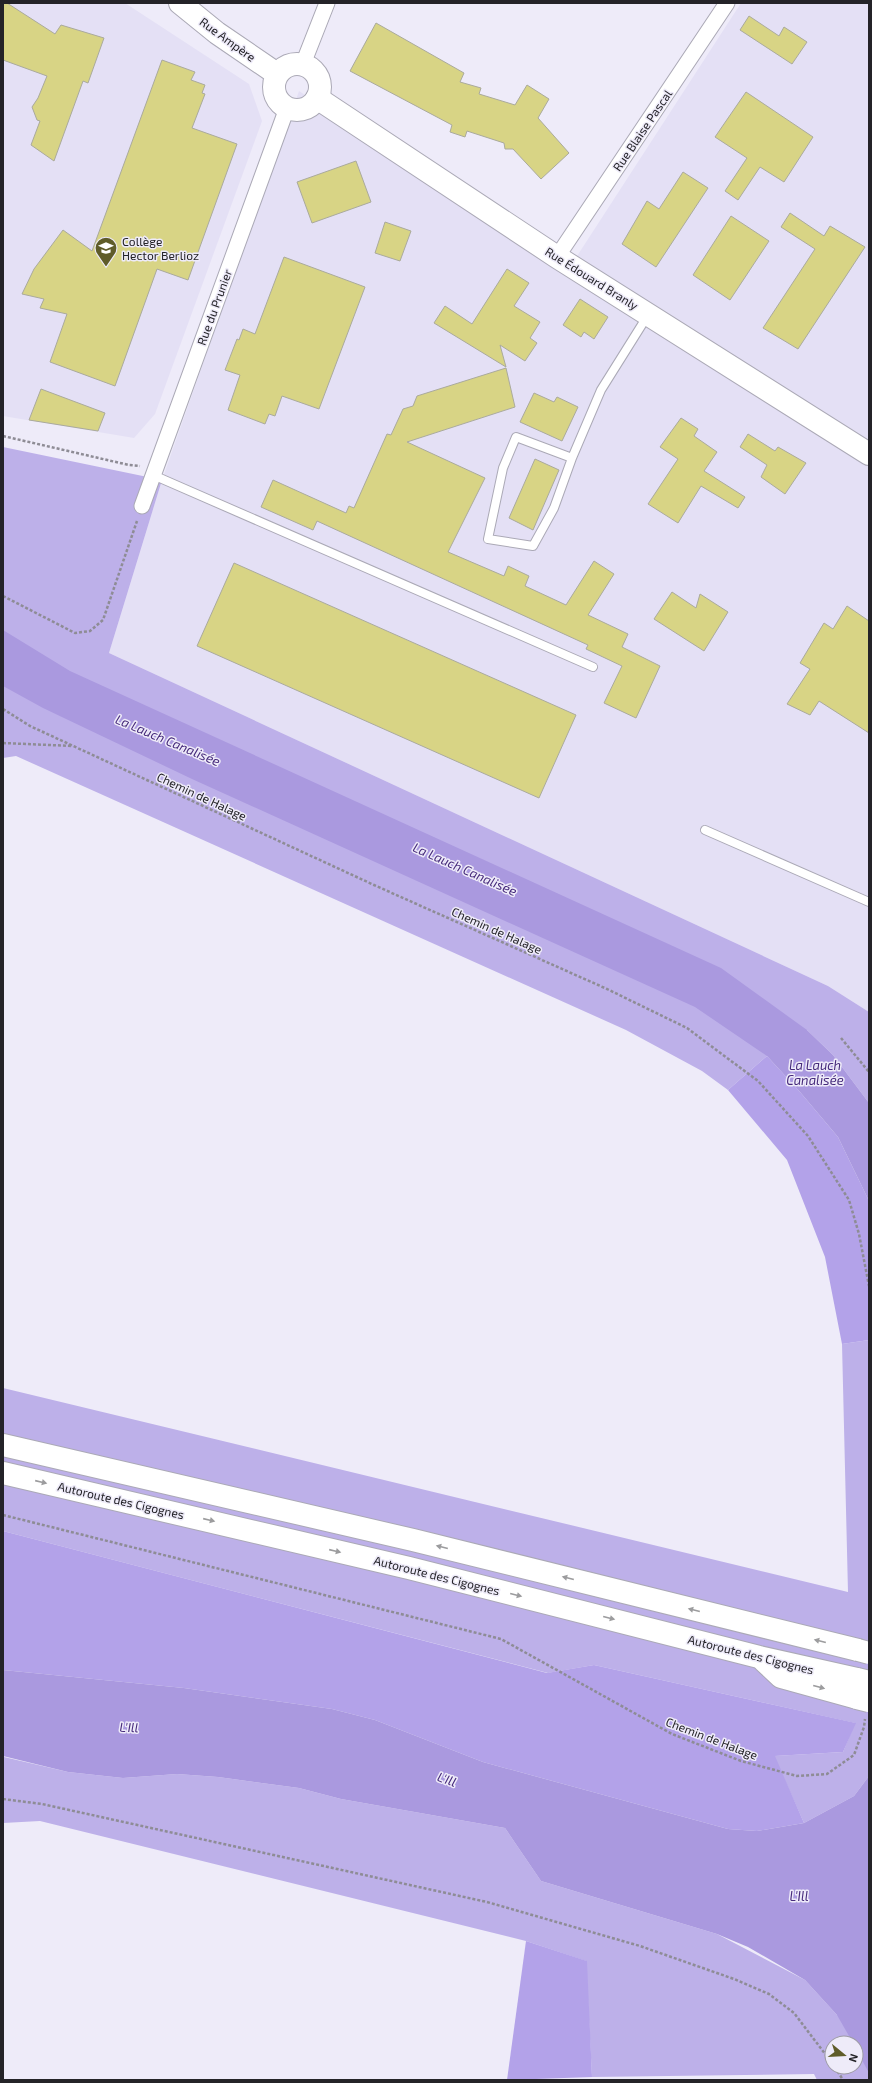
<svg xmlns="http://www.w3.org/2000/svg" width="872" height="2083" font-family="'Exo 2',sans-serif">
<rect width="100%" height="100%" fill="#eeebf9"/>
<g fill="#e4e0f5">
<polygon points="3,3 125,3 249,84 262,121 155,414 134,438 3,416"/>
<polygon points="741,3 869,3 869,1012 828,986 109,653 162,480 299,91 568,270"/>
</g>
<g fill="#bdb0e9" fill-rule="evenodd">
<polygon points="3,447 162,480 109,653 828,986 869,1012 869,1103 833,1055 807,1030 767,1056 728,1090 702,1071 626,1030 16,756 3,758"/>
<polygon points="869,1340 869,1776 854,1796 804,1823 774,1756 843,1752 855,1723 594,1665 548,1673 3,1531 3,1388 848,1592 842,1344"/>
<path d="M4 1757 68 1772 123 1778 177 1774 218 1777 299 1788 341 1799 505 1828 541 1881 717 1934 805 1980 837 2015 869 2019V2080H817L814 2074 592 2077 586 1961 526 1941 40 1821 3 1823ZM832 2043H856V2067H832Z"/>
</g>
<g fill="#b3a2e9">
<polygon points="767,1056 800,1092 838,1137 869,1201 869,1340 842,1344 825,1257 787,1160 728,1090"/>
<polygon points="3,1531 547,1673 594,1665 856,1723 843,1752 775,1756 804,1823 757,1831 728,1829 483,1762 375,1720 332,1709 184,1688 3,1670"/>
<polygon points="526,1941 587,1961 592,2077 507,2080"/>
</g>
<g fill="#aa99df">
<polygon points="3,630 70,671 721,968 807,1030 833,1055 869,1103 869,1201 838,1137 800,1092 767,1056 695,1007 192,779 43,708 3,686"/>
<polygon points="3,1670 184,1688 332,1709 375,1720 483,1762 728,1829 757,1831 804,1823 854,1796 869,1776 869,2073 856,2049 856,2043 853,2043 837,2015 805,1980 748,1947 717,1934 541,1881 505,1828 341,1799 299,1788 218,1777 177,1774 123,1778 68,1772 3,1756"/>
</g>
<g fill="#d8d485" stroke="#aaaa9c">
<polygon points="3,3 7,3 55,34 61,25 104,38 88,83 83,81 54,161 31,145 40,121 37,120 32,107 38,98 47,76 3,60"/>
<polygon points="749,16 779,36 784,27 807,42 792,64 740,30"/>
<polygon points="376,23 464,73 460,82 481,88 479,94 515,105 527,85 549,99 538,118 569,153 541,179 513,149 505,149 504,143 467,131 465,137 450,132 452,125 350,71"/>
<polygon points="162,60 195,72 191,80 205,85 202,93 205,94 192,128 237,144 188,280 157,269 115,386 50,362 67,314 40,308 44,299 22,294 34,269 63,230 92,251"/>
<polygon points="746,92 813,137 784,182 760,167 738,200 725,191 747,158 715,137"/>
<polygon points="356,161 371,202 312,223 297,182"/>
<polygon points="683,172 708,188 656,267 622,244 647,201 659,209"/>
<polygon points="790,213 824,236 830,226 865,247 798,349 763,328 815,249 781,227"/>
<polygon points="731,216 769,241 730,300 693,275"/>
<polygon points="385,222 411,231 400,261 375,253"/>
<polygon points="284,257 365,287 319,409 282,396 275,416 269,414 265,424 228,410 240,375 225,370 237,339 239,340 243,329 255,334"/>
<polygon points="507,269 529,283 514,306 540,322 530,338 537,343 525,361 500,345 506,367 434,323 445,306 472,324"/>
<polygon points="580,299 608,317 594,339 584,332 581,337 563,325"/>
<polygon points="506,368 515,407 407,442 485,478 448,552 504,576 508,566 529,576 525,586 566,605 594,561 614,574 588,615 628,634 622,647 660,666 636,718 604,703 622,666 586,649 588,645 317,521 313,530 261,507 273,480 346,513 349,506 354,508 387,434 391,435 403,409 413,406 417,396"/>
<polygon points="41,389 105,413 98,431 29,420"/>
<polygon points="534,393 554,402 557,397 578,407 562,441 520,422"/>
<polygon points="681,418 698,429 694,436 717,452 704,471 745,497 738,508 701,486 678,523 648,504 678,459 660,447"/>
<polygon points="748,434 775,451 778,447 806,463 785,494 761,477 767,465 740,447"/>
<polygon points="535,459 559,470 533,530 509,518"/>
<polygon points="234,563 576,715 539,798 197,646"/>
<polygon points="672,592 696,608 700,594 728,612 704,651 654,619"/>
<polygon points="847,606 869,621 869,733 819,701 810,715 787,704 810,669 800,663 824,623 833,629"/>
</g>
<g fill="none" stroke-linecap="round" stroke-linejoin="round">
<g stroke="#aba9b6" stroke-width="10">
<g id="lane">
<polyline points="572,458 554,508 533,546 488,539 503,468 516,437 572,458 601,390 648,315"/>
<polyline points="153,475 593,667"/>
<polyline points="705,830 869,902"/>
</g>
</g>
<g stroke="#aba9b6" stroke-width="17">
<g id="street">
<polyline points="303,64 327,3"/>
<polyline points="557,257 727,3"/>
<polyline points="142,506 287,108"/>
</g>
</g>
<g stroke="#aba9b6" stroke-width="24">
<g id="secondary">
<polyline points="180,3 217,33 277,74"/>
<circle cx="297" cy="87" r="23"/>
<polyline points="317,98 557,257 869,454"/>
</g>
</g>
<g stroke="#aba9b6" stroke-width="24">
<g id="highway">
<polyline points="3,1445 413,1540 858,1650"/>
<polyline points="3,1473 409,1568 759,1657 857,1679"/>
<polyline points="764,1661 781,1677 857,1698"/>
</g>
</g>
<g stroke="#8e8c95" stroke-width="2.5" stroke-dasharray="3 2" stroke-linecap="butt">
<polyline points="3,436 129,465 140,466"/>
<polyline points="3,596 75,633 90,631 103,620 137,521"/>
<polyline points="3,709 30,726 374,885 607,989 687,1028 758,1081 808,1136 849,1200 859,1234 869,1286"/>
<polyline points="3,743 73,746"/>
<polyline points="841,1038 869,1072"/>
<polyline points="3,1515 501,1639 672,1734 741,1761 797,1776 827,1774 854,1755 864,1727 865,1719"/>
<polyline points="3,1799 42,1804 487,1902 640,1946 734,1979 769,1994 794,2013 832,2063"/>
<polyline points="835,2067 843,2080"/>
</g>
<use href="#lane" stroke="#fff" stroke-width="8"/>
<use href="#street" stroke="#fff" stroke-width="15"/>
<use href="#secondary" stroke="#fff" stroke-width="22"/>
<use href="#highway" stroke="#fff" stroke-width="22"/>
<g stroke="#aba9b6" stroke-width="24" stroke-linecap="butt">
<g id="highway-bridge">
<polyline points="858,1650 869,1653"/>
<polyline points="857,1679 869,1682"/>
<polyline points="857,1698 869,1701"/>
</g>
</g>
<use href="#highway-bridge" stroke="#fff" stroke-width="22"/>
</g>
<defs><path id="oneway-solid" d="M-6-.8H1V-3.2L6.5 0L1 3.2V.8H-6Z"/></defs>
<g fill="#9c9c9e">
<use href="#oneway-solid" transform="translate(41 1482) rotate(13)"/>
<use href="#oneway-solid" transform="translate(209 1520) rotate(13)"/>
<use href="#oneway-solid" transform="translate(442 1547) rotate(-166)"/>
<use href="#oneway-solid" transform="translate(335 1551) rotate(13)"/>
<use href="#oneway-solid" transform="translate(568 1578) rotate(-166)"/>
<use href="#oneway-solid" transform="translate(516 1595) rotate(14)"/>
<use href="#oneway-solid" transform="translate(694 1610) rotate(-166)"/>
<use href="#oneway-solid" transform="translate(609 1618) rotate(14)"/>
<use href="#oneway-solid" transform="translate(820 1641) rotate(-166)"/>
<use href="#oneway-solid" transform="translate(819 1687) rotate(15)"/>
</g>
<defs>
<g id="school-pin" transform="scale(1.15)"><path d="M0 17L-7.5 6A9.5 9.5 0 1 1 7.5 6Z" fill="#5f5c29" stroke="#eeebf9"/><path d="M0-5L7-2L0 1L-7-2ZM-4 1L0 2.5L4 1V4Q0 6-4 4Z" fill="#fff"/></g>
</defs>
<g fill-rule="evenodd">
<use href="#school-pin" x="106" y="248"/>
</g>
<g text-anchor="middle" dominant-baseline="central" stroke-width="3" stroke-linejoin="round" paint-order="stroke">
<g font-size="12" fill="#242328" stroke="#eeebf9">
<text transform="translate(228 39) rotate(36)">Rue Ampère</text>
<text transform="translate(642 130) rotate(-56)">Rue Blaise Pascal</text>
<text transform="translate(592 278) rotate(32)">Rue Édouard Branly</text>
<text transform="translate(214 307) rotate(-70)">Rue du Prunier</text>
<text transform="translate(202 796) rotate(25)">Chemin de Halage</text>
<text transform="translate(497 930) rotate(24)">Chemin de Halage</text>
<text transform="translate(121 1500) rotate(13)">Autoroute des Cigognes</text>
<text transform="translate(437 1575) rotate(14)">Autoroute des Cigognes</text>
<text transform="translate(751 1654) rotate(14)">Autoroute des Cigognes</text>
<text transform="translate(712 1738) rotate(21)">Chemin de Halage</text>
</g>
<g font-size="12" fill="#242328" stroke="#eeebf9" text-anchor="start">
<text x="122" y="241">Collège<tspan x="122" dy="14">Hector Berlioz</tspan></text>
</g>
<g font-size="13" font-style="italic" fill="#462a7b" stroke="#eeebf9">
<text transform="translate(168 740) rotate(23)">La Lauch Canalisée</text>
<text transform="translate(465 869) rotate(24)">La Lauch Canalisée</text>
<text x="815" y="1065">La Lauch<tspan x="815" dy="15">Canalisée</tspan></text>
<text transform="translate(129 1727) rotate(2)">L'Ill</text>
<text transform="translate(447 1779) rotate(20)">L'Ill</text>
<text x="799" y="1896">L'Ill</text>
</g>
</g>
<rect width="872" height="2083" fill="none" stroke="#242328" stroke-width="8"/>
<g transform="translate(844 2055) rotate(108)"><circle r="19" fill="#eeebf9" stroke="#9d9ba5"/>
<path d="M0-3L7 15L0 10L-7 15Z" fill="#5f5c29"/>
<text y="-6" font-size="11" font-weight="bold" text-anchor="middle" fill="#242328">N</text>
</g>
</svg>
